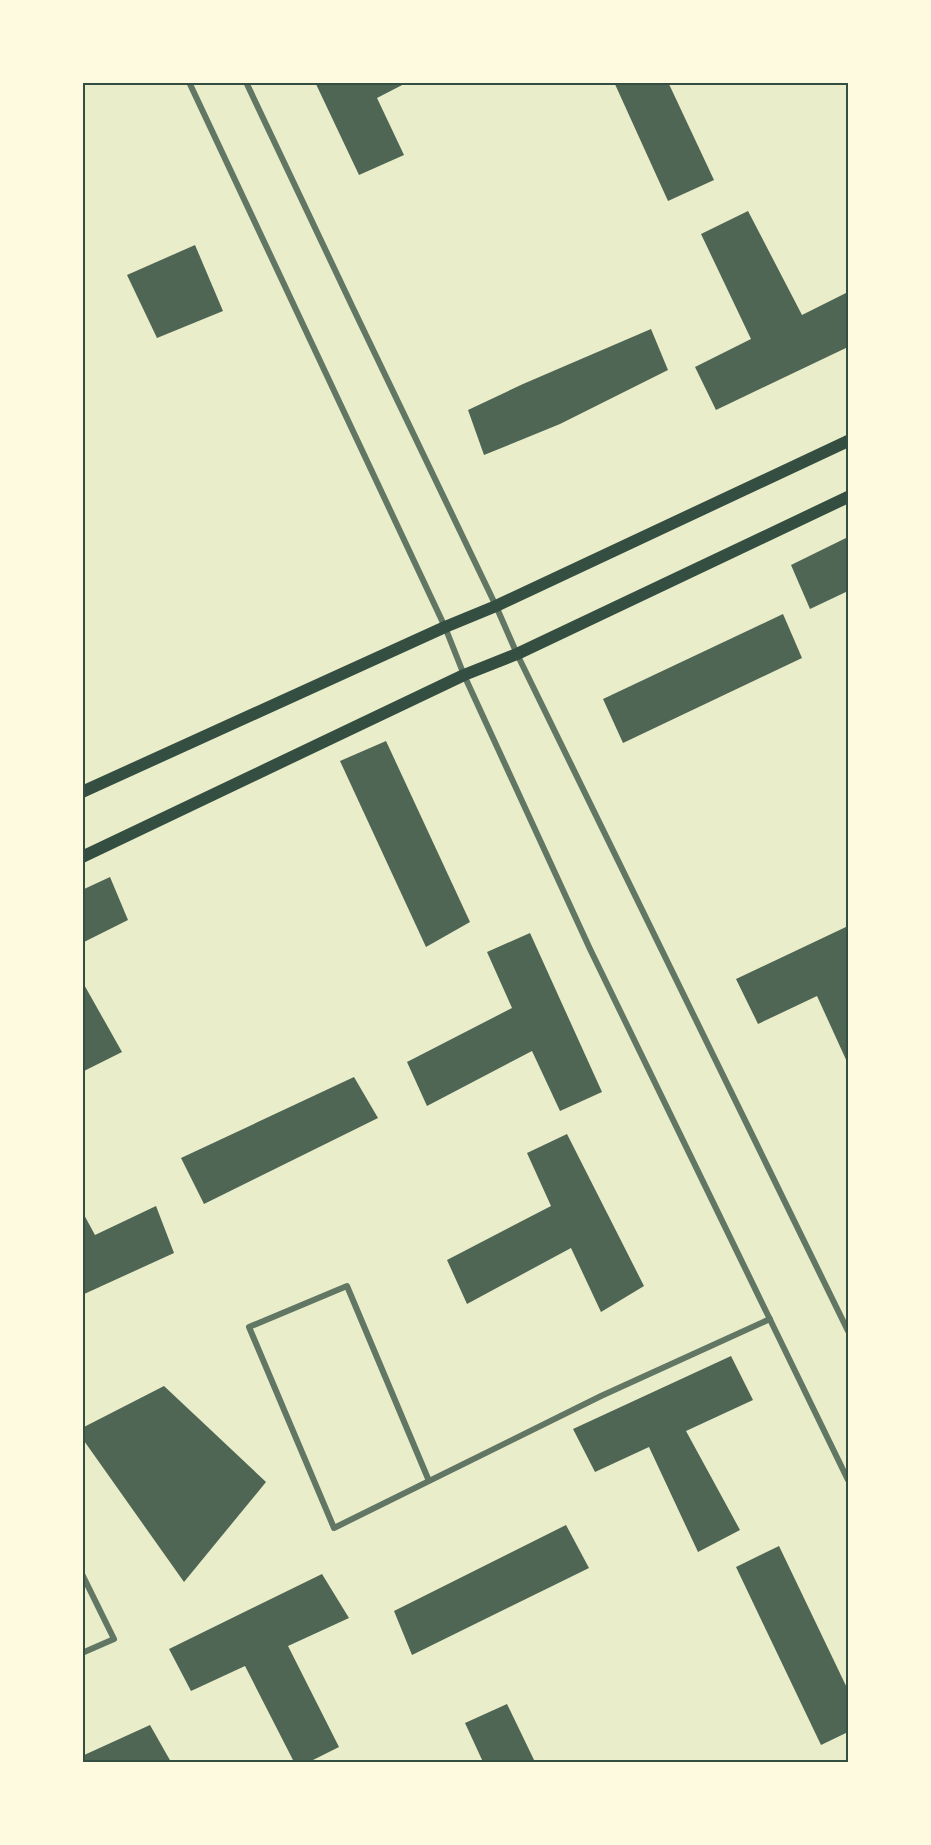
<svg xmlns="http://www.w3.org/2000/svg" width="931" height="1845" font-family="'Times New Roman',serif">
<rect width="100%" height="100%" fill="#e9edc9"/>
<g fill="#4f6655">
<polygon points="315,82 408,82 377,98 404,155 359,175"/>
<polygon points="614,82 668,82 714,180 668,201"/>
<polygon points="748,211 802,315 848,292 848,347 716,410 695,367 751,339 701,234"/>
<polygon points="195,245 223,311 157,338 127,275"/>
<polygon points="651,329 668,370 560,424 484,455 468,410 523,384"/>
<polygon points="848,537 848,591 810,609 791,565"/>
<polygon points="783,614 802,658 623,743 603,699"/>
<polygon points="386,741 470,922 426,947 340,761"/>
<polygon points="110,877 128,920 82,943 82,890"/>
<polygon points="848,926 848,1064 817,996 758,1024 736,979"/>
<polygon points="530,933 602,1092 560,1111 532,1051 427,1106 407,1062 512,1008 487,952"/>
<polygon points="82,981 122,1052 82,1072"/>
<polygon points="354,1077 378,1118 204,1204 181,1158"/>
<polygon points="567,1134 644,1286 601,1312 571,1248 467,1304 447,1260 551,1206 527,1153"/>
<polygon points="156,1206 174,1253 82,1295 82,1211 95,1235"/>
<polygon points="731,1356 753,1400 686,1431 740,1530 698,1552 649,1447 595,1472 573,1429"/>
<polygon points="164,1386 266,1482 184,1582 82,1438 82,1428"/>
<polygon points="566,1525 589,1568 412,1655 394,1611"/>
<polygon points="779,1546 848,1690 848,1732 821,1745 736,1567"/>
<polygon points="322,1574 349,1618 288,1646 339,1747 309,1762 294,1762 245,1666 191,1691 169,1649"/>
<polygon points="507,1704 535,1762 483,1762 465,1723"/>
<polygon points="150,1725 171,1762 82,1762 82,1756"/>
</g>
<g fill="none" stroke-linecap="round" stroke-linejoin="round">
<g stroke="#617663" stroke-width="6">
<polyline points="189,82 445,627 464,675 590,949 848,1480"/>
<polyline points="246,82 353,308 496,606 517,654 848,1331"/>
<polyline points="429,1481 347,1286 249,1327 334,1528 601,1396 770,1319"/>
<polyline points="82,1574 114,1639 82,1653"/>
</g>
<g stroke="#344e41" stroke-width="12">
<polyline points="82,792 445,627 496,606 848,441"/>
<polyline points="82,857 464,675 517,654 848,497"/>
</g>
</g>
<rect width="931" height="1845" fill="none" stroke="#fefae0" stroke-width="168"/>
<rect x="84" y="84" width="763" height="1677" fill="none" stroke="#344e41" stroke-width="2"/>
</svg>
